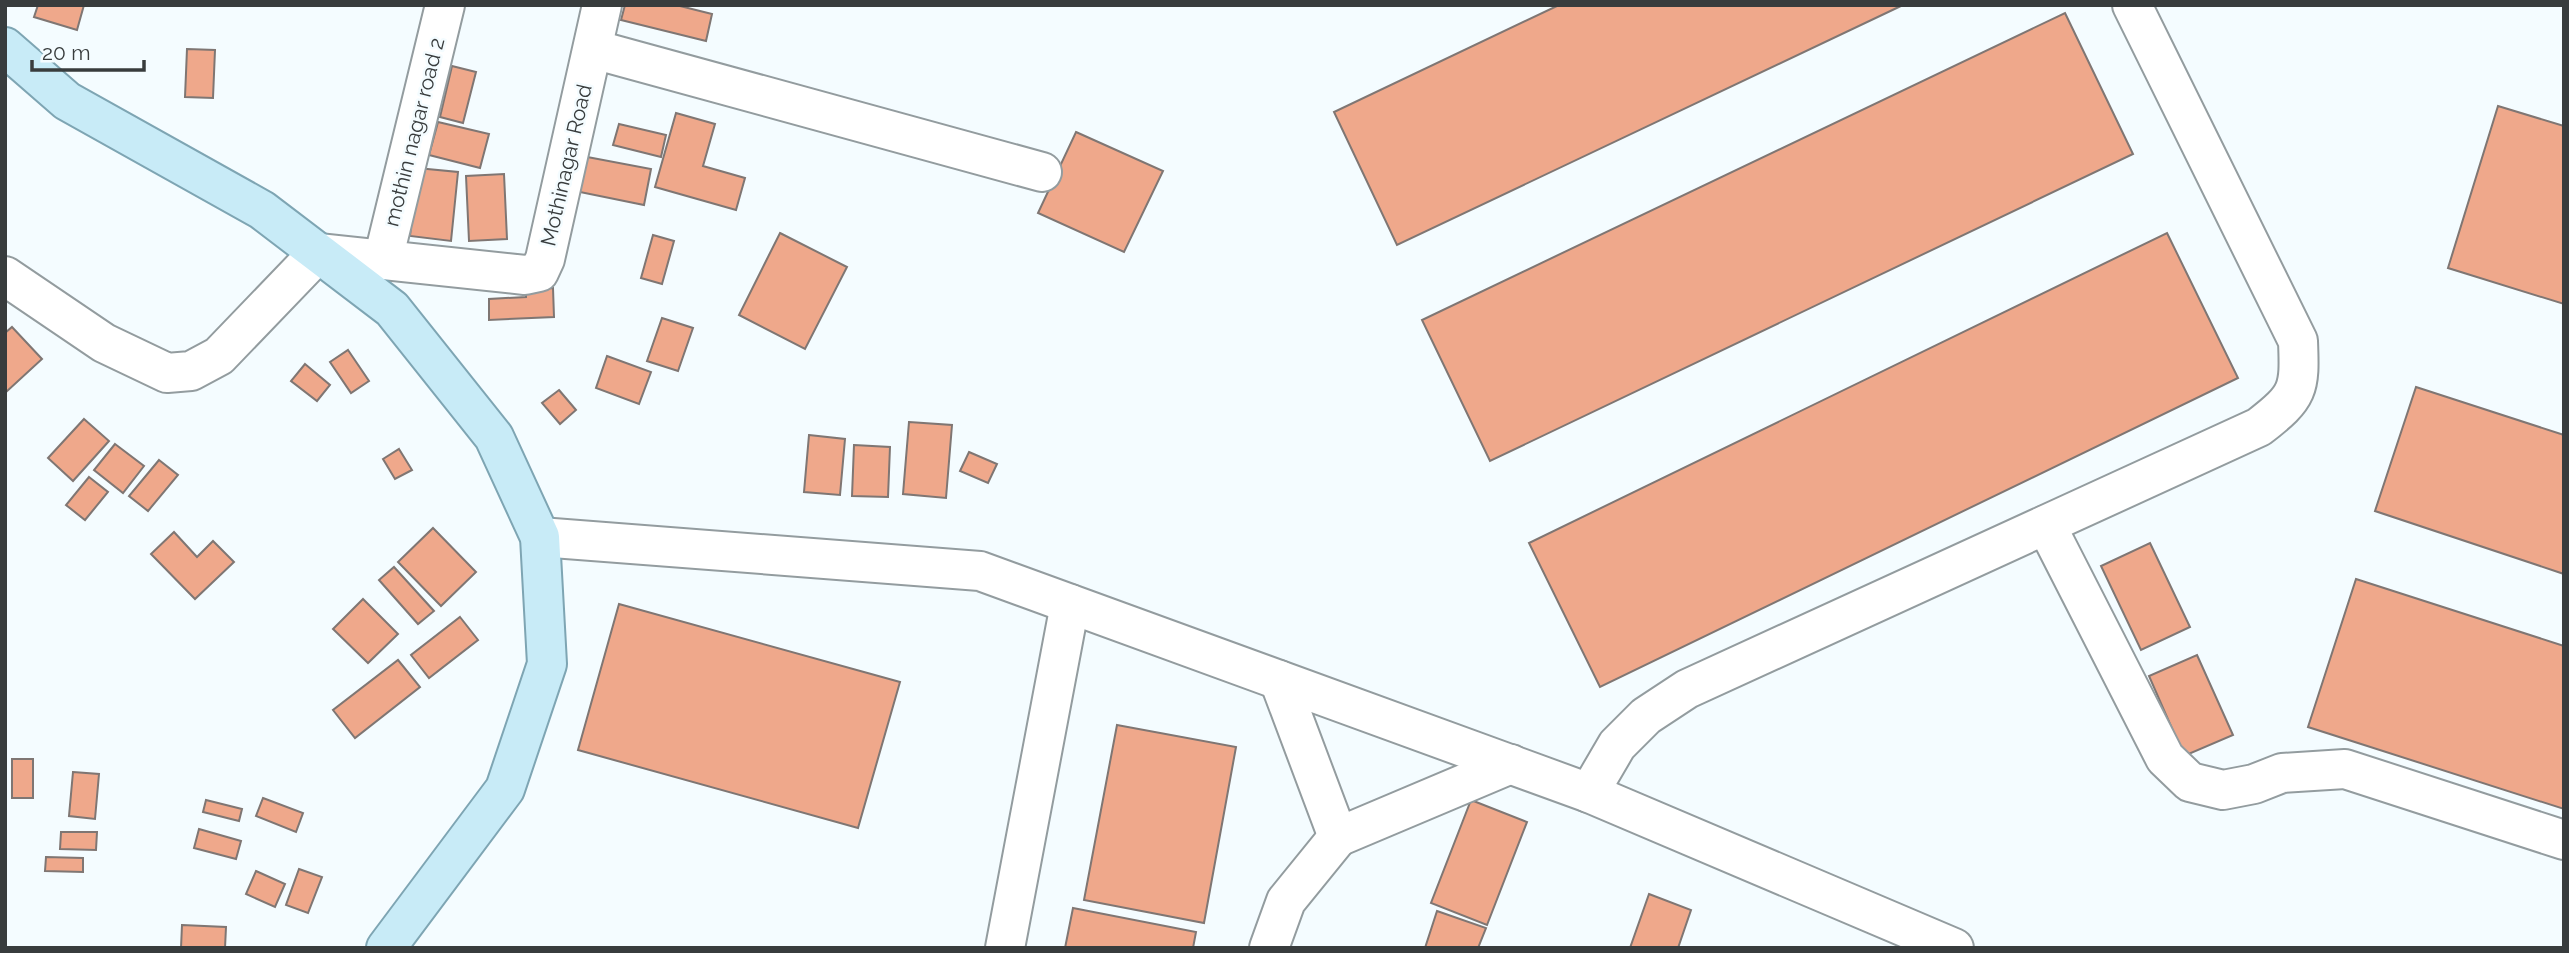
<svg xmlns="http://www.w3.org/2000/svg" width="2569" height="953" font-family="Raleway,sans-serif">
<rect width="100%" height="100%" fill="#f4fcff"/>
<g fill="#efa88b" stroke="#7f7673" stroke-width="2">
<polygon points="38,5 84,5 77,30 34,17"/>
<polygon points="625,5 676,5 712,14 706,41 621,20"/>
<polygon points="1559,5 1903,5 1397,245 1334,112"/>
<polygon points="2065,13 2133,154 1490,461 1422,320"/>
<polygon points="187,49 215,50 213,98 185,97"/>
<polygon points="452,66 476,72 463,123 440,117"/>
<polygon points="2498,106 2564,126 2564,304 2448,268"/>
<polygon points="676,113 715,124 703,166 745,178 736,210 655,187"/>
<polygon points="438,122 489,134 480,168 429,155"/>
<polygon points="619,124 666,135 661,157 613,145"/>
<polygon points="1076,132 1163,171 1124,252 1038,213"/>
<polygon points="582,156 651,169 644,205 575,191"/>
<polygon points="417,168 458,172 451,241 410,236"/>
<polygon points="504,174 507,239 469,241 466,176"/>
<polygon points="780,233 847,267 805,349 739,315"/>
<polygon points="2167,233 2238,378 1600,687 1529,543"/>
<polygon points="653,235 674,241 662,284 641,278"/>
<polygon points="553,288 554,317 489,320 489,299 526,297 526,289"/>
<polygon points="662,318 693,328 678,371 647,361"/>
<polygon points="12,327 42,359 5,393 5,333"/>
<polygon points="348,350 369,381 351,393 330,362"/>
<polygon points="607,356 651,372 639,404 596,388"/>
<polygon points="305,364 330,385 317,401 291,381"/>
<polygon points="2416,387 2564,435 2564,574 2375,511"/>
<polygon points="559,390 576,410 560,424 542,403"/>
<polygon points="84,419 109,441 73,481 48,458"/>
<polygon points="909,422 952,425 946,498 903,494"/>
<polygon points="809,435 845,439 840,495 804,492"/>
<polygon points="115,444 144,466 123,493 94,470"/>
<polygon points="854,445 890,447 888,497 852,496"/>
<polygon points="399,449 412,470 395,479 383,459"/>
<polygon points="969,452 997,464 988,483 960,471"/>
<polygon points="159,460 178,475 148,511 129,496"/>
<polygon points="89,477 108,492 85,520 66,505"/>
<polygon points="433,528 476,572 441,606 398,562"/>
<polygon points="174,532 197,557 213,541 234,562 195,599 151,554"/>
<polygon points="2150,543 2190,627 2141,650 2101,566"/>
<polygon points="394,567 434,611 418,624 379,580"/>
<polygon points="2356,579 2564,646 2564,809 2308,727"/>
<polygon points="363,599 398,634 368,663 333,629"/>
<polygon points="619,604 900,682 858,828 578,750"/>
<polygon points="460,617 478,640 429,678 411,655"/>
<polygon points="2197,655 2233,735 2184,756 2149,676"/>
<polygon points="398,660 420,687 355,738 333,710"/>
<polygon points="1117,725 1236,747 1204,923 1084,900"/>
<rect x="12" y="759" width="21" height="39"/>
<polygon points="73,772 99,774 95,819 69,816"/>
<polygon points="263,798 303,813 296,832 256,816"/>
<polygon points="206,800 242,809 239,821 203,812"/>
<polygon points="1471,800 1527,822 1487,925 1431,903"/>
<polygon points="199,829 241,841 236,859 194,848"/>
<polygon points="61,832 97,832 96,850 60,849"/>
<polygon points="46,857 83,858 83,872 45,871"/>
<polygon points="299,869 322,877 308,913 286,905"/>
<polygon points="256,871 285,884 275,907 246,894"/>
<polygon points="1649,894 1691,910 1678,948 1630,948"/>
<polygon points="1073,908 1196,932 1193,948 1065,948"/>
<polygon points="1437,911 1486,928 1478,948 1425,948"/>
<polygon points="182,925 226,927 225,948 181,948"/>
</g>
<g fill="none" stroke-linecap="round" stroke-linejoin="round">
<g stroke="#939c9f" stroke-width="42">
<g id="minor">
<polyline points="593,49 1042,172"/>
<polyline points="383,260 445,5"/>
<polyline points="5,276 104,343 167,373 191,371 219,356 318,253 525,275 539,272 545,259 602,5"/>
<polyline points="2046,525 2165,758 2190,782 2223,790 2254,784 2282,773 2345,769 2564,840"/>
<polyline points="540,537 980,571 1589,793 1954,948"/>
<polyline points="1279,680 1338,837 1511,764"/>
<path d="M1589 793 1617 745 1646 716 1687 689 2259 427C2299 396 2300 390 2298 341L2132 5"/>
<polyline points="1005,948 1070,604"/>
<polyline points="1269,948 1286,901 1338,837"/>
</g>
</g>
<g stroke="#7ea5b3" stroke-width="42">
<polyline id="major" points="5,47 67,101 262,210 392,309 494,437 540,537 547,664 505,789 386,948"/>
</g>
<use href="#minor" stroke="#fff" stroke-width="38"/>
<use href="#major" stroke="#c8ebf7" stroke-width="38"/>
</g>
<g text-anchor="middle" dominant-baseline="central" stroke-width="5" stroke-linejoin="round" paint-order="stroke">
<g font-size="21" fill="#383c3d" stroke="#f4fcff">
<text transform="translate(414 132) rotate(-76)">mothin nagar road 2</text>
<text transform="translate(566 165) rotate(-77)">Mothinagar Road</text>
</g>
</g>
<rect width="2569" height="953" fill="none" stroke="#383c3d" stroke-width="14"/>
<path d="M32 60v10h112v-10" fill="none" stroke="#383c3d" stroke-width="3.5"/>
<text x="42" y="60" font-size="21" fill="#383c3d" stroke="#f4fcff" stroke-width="5" paint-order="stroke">20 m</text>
</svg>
